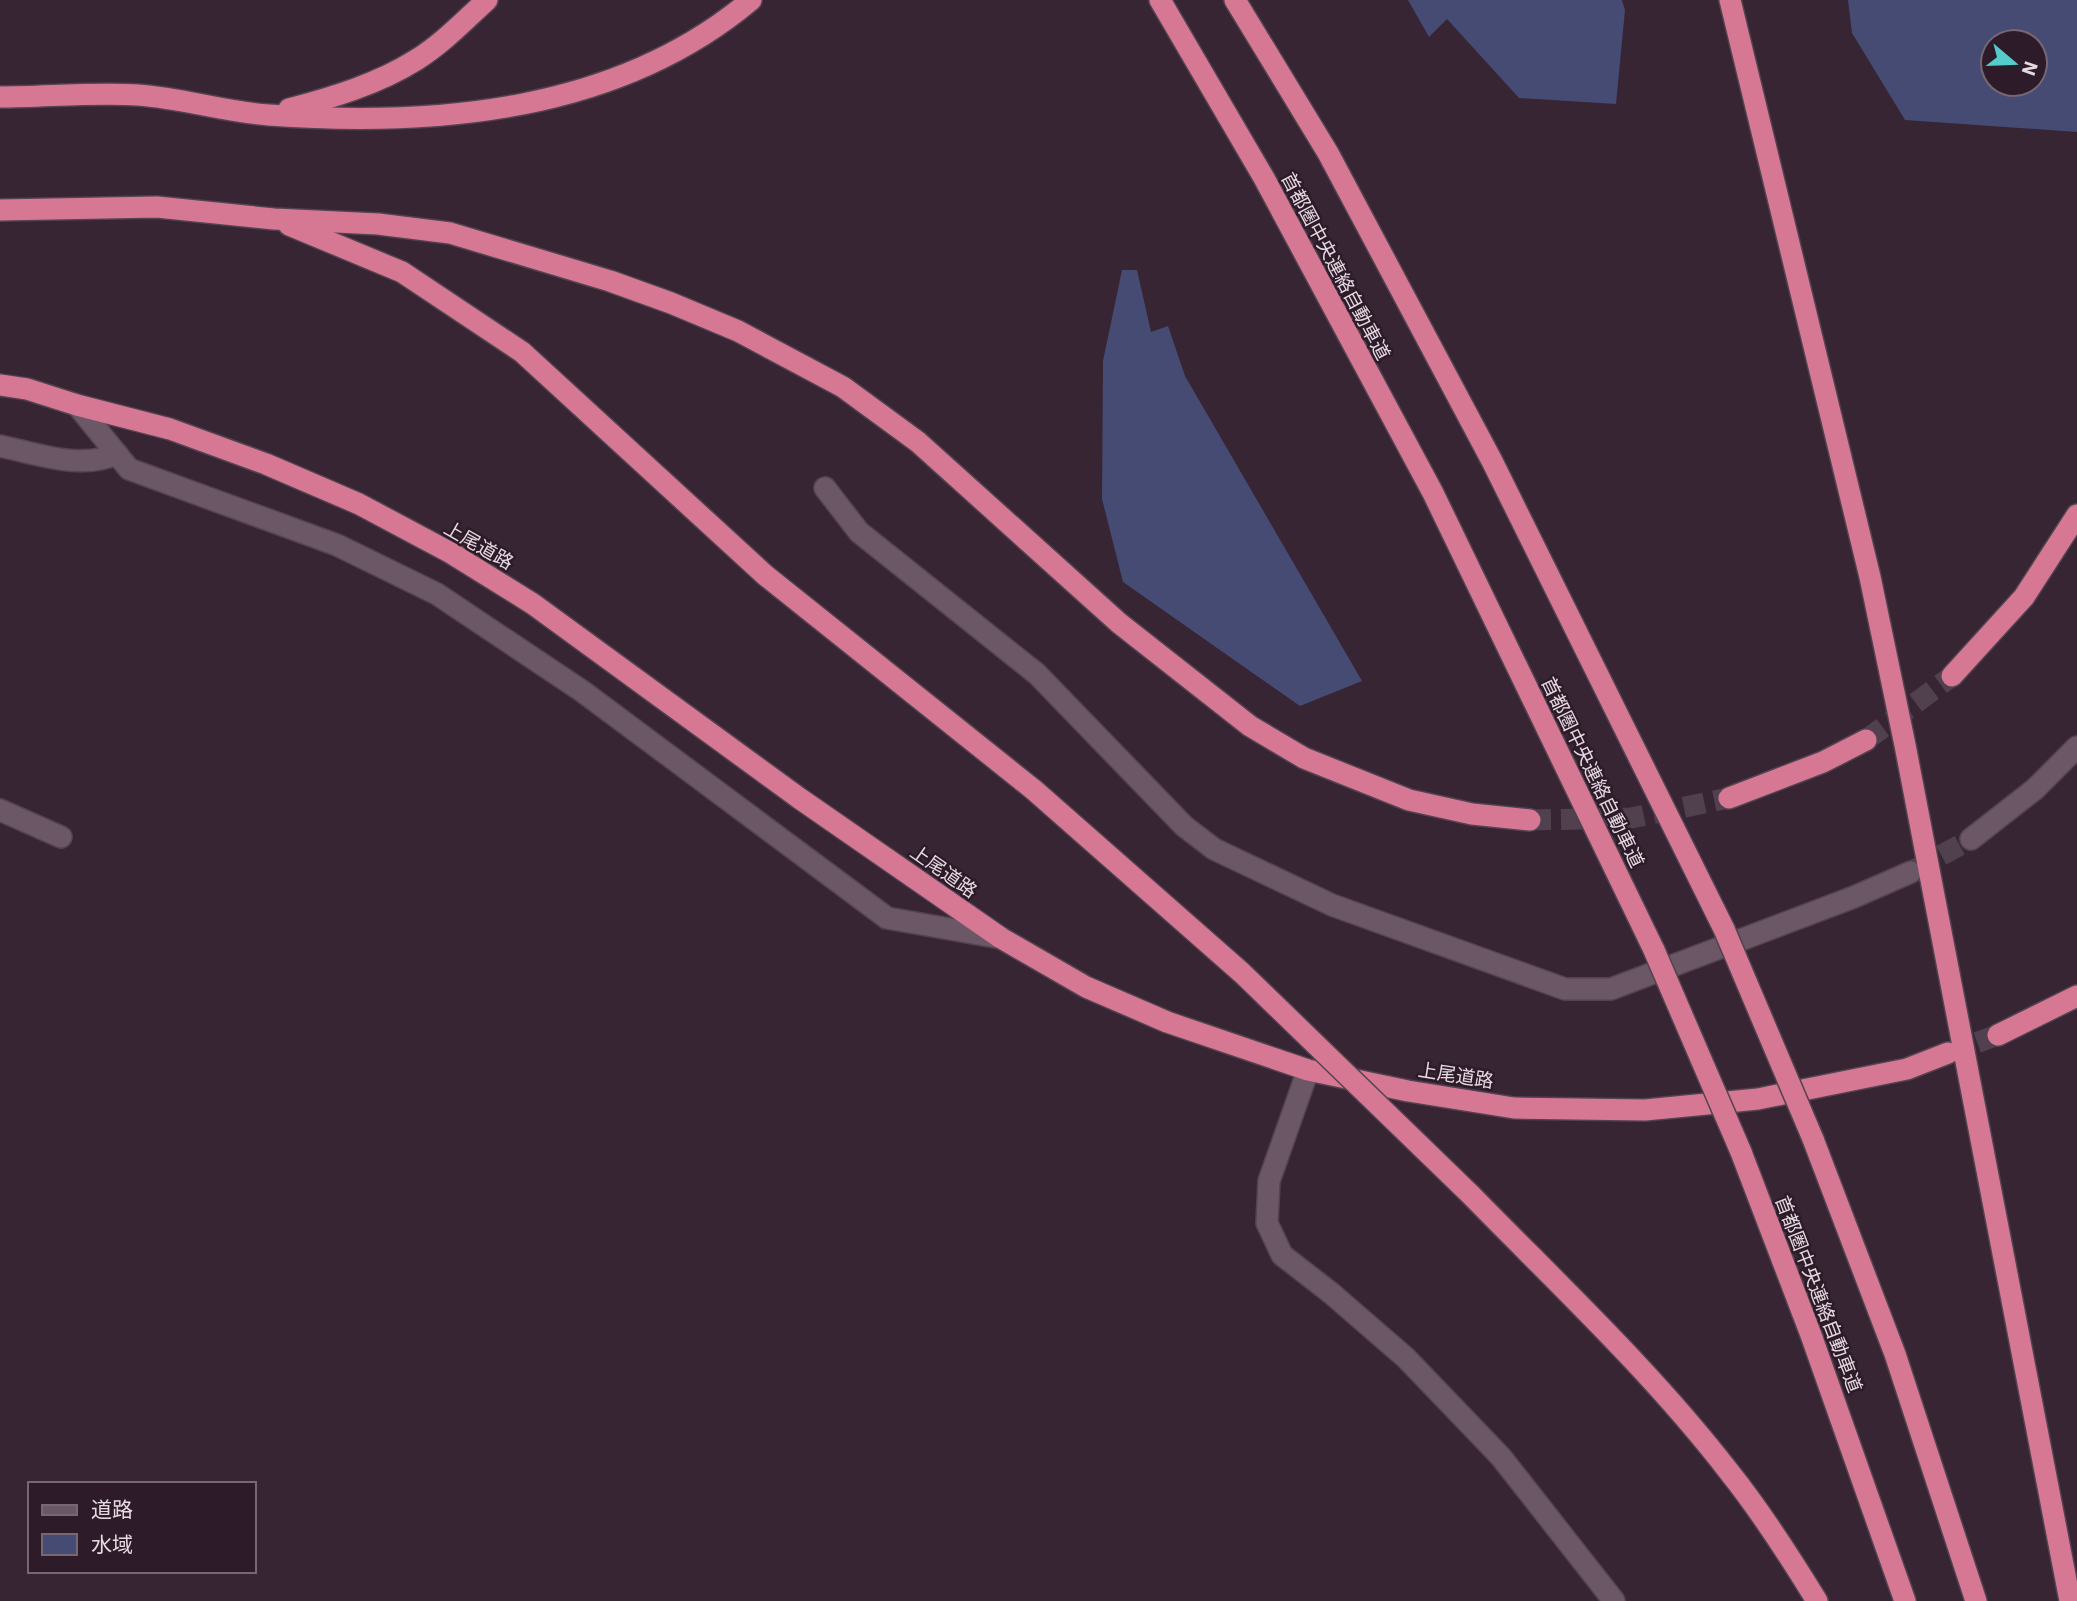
<svg xmlns="http://www.w3.org/2000/svg" width="2077" height="1601" font-family="'IBM Plex Sans','Noto Sans JP',sans-serif">
<rect width="100%" height="100%" fill="#372533"/>
<g fill="#464b73" fill-rule="evenodd">
<polygon points="1408,0 1622,0 1625,10 1616,104 1519,98 1447,19 1429,37"/>
<path d="M1848 0H2077V132L1905 120 1852 33ZM2035 42V84H1993V42Z"/>
<polygon points="1122,270 1137,270 1151,332 1168,326 1185,376 1362,681 1300,706 1123,582 1102,499 1103,361"/>
</g>
<g fill="none" stroke-linecap="round" stroke-linejoin="round">
<polyline stroke="#51404d" stroke-width="21" stroke-dasharray="21 10" stroke-linecap="butt" points="1914,870 1971,839"/>
<g stroke="#51404d" stroke-width="21" stroke-dasharray="21 10" stroke-linecap="butt">
<polyline points="1866,740 1952,676"/>
<polyline points="1530,820 1631,818 1729,798"/>
<polyline points="1948,1053 1998,1035"/>
</g>
<g stroke="#52434f" stroke-width="24">
<g id="minor">
<polyline points="77,405 129,469 337,545 437,594 582,691 887,918 1001,938"/>
<path d="M0 446C39 454 79 470 117 454"/>
<polyline points="825,488 859,532 1037,674 1184,826 1214,849 1332,905 1565,989 1611,989 1854,897 1911,872"/>
<polyline points="0,810 61,837"/>
<polyline points="1971,839 2035,789 2077,747"/>
<polyline points="1308,1070 1269,1181 1267,1223 1282,1255 1331,1293 1406,1358 1501,1457 1614,1601"/>
</g>
</g>
<g stroke="#52434f" stroke-width="24">
<g id="highway">
<polyline points="1160,0 1264,178 1433,493 1654,950"/>
<polyline points="1235,0 1328,153 1492,461 1724,929"/>
<polyline points="1730,0 1870,577 1905,745 2070,1601"/>
<path d="M0 97C45 97 93 92 138 95 182 98 225 112 269 115 436 127 618 112 751 0"/>
<path d="M289 109C331 98 378 84 416 60 442 44 464 21 487 0"/>
<polyline points="0,210 157,207 274,219 378,224 450,233 610,281 671,303 738,331 843,387 918,442 1119,623 1250,726 1304,758 1409,800 1472,814 1530,820"/>
<polyline points="289,225 402,272 522,352 765,575 1034,790"/>
<polyline points="0,385 27,389 77,405 170,429 266,464 359,504 451,553 533,604 799,798 1001,938 1086,987 1167,1022 1308,1070 1408,1091 1514,1108 1645,1110 1758,1099 1907,1069 1948,1053"/>
<polyline points="1952,676 2024,597 2077,515"/>
<polyline points="1729,798 1823,762 1866,740"/>
<polyline points="1998,1035 2077,996"/>
<polyline points="1813,1139 1895,1354 1976,1601"/>
<polyline points="1741,1152 1811,1335 1905,1601"/>
<path d="M1471 1195C1559 1285 1653 1373 1730 1473 1762 1513 1790 1557 1817 1601"/>
</g>
</g>
<use href="#minor" stroke="#6c5767" stroke-width="21"/>
<use href="#highway" stroke="#d67894" stroke-width="21"/>
<g stroke="#52434f" stroke-width="24" stroke-linecap="butt">
<g id="highway-bridge">
<polyline points="1034,790 1242,973 1471,1195"/>
<polyline points="1724,929 1813,1139"/>
<polyline points="1654,950 1741,1152"/>
</g>
</g>
<use href="#highway-bridge" stroke="#d67894" stroke-width="21"/>
</g>
<g text-anchor="middle" dominant-baseline="central" stroke-width="5" stroke-linejoin="round" paint-order="stroke">
<g font-size="19" fill="#e5d9e2" stroke="#2d1b29">
<text transform="translate(1336 266) rotate(62)">首都圏中央連絡自動車道</text>
<text transform="translate(479 545) rotate(30)">上尾道路</text>
<text transform="translate(1593 772) rotate(64)">首都圏中央連絡自動車道</text>
<text transform="translate(944 871) rotate(35)">上尾道路</text>
<text transform="translate(1456 1075) rotate(9)">上尾道路</text>
<text transform="translate(1819 1294) rotate(69)">首都圏中央連絡自動車道</text>
</g>
</g>
<rect x="28" y="1482" width="228" height="91" fill="#2d1b29" stroke="#776773" stroke-width="2"/>
<rect x="42" y="1505" width="35" height="10" fill="#6c5767" stroke="#776773" stroke-width="2"/>
<text x="91" y="1517" font-size="21" fill="#e5d9e2">道路</text>
<rect x="42" y="1534" width="35" height="21" fill="#464b73" stroke="#776773" stroke-width="2"/>
<text x="91" y="1552" font-size="21" fill="#e5d9e2">水域</text>
<g transform="translate(2014 63) rotate(109)"><circle r="33" fill="#2d1b29" stroke="#776773" stroke-width="2"/>
<path d="M0-5L12 26L0 18L-12 26Z" fill="#52cdcc"/>
<text y="-10" font-size="19" font-weight="bold" text-anchor="middle" fill="#e5d9e2">N</text>
</g>
</svg>
